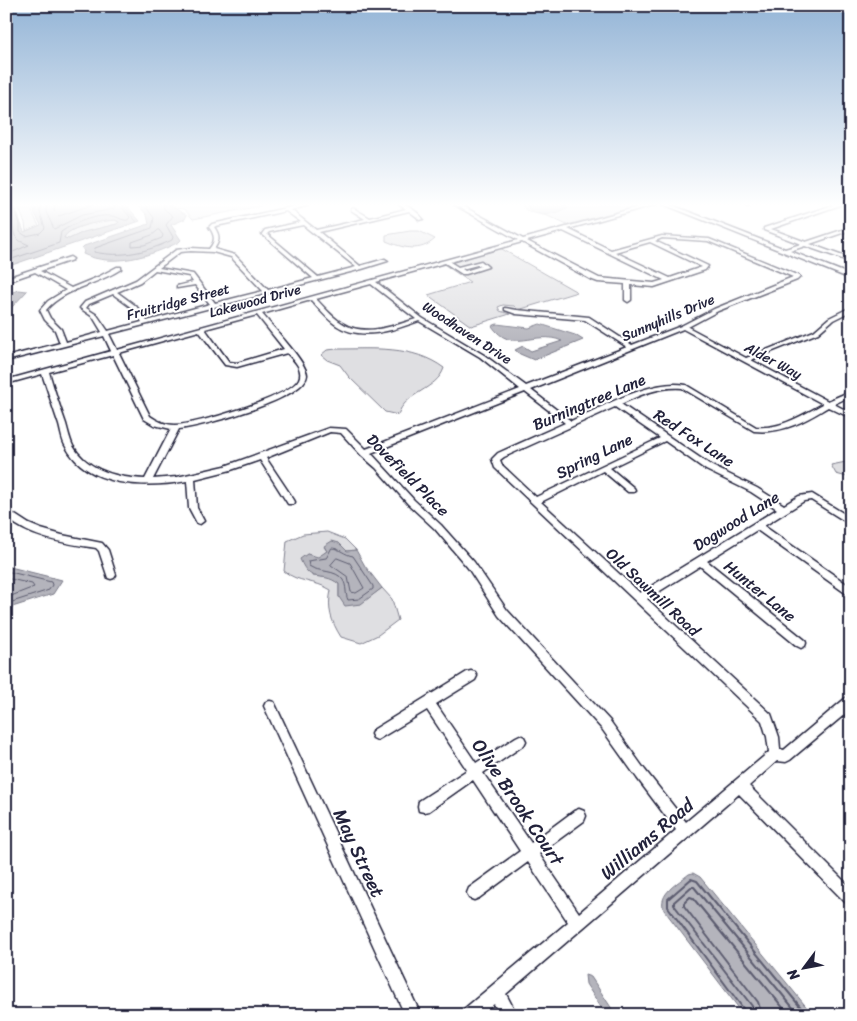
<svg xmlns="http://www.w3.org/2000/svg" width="857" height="1021" font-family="Sriracha,sans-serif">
<rect width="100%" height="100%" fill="#fff"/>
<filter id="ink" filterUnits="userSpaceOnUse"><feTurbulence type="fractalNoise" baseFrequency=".02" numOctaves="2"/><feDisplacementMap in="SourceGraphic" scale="10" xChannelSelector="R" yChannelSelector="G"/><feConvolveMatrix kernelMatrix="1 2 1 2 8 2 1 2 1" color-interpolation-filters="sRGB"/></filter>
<g filter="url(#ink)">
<g fill="#dfdfe2" stroke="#80808e">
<polygon points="17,204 35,204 32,212 39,226 26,231 25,223"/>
<polygon points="168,204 258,204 260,206 193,219 184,209 174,208"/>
<polygon points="522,204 632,204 637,206 567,225 548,216 534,213 526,210"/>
<path d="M115 220 119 222 117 224 84 232 69 239 64 238V235C77 225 99 221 115 220Z"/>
<path d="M410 231H419L435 239C420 253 403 248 386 241V235Z"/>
<polygon points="500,248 577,292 518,310 514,306 503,305 498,307 500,311 510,314 471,326 428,295 470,282 442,263"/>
<path d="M337 349C374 349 413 345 444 368 437 390 405 392 398 415L385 412 349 377 340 365 327 360 321 355 327 350Z"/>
<polygon points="851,461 851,478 836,474 831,465"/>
<path d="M327 532 345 539 356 550 347 551 339 543 324 547 327 551 318 558 307 554 312 576 331 578 339 584V597L361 603 382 588 392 599 398 620 378 635 361 643 341 637C331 621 327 609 331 590 315 580 298 583 284 571L287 541 303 534Z"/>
</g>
<g fill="#b4b4bc" stroke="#7a7a88" fill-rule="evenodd">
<path d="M6 204H14L24 232 41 225 34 212 37 204H120L137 222 122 204H125L140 221 6 267ZM115 220 119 222 117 224 84 232 69 239 64 238C68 226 103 221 115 220Z"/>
<path d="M137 204H166L187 215 185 219 171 225 181 240 179 242C151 256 113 268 83 254L84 251 82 248 84 246 149 224 147 215Z"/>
<path d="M529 204H562L568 207C555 214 544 218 530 210L528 208Z"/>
<polygon points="19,290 27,291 11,308 6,319 6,294"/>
<path d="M497 324 529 328 540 324 575 335 583 340 534 360 520 354 515 350 523 346 531 351 562 341C535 329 512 355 492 326Z"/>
<path d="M332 541 339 543 347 551 356 550 365 566 382 588 361 604 345 606 339 597V584C321 570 311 586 300 559L307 554 318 557 327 551 324 546Z"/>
<polygon points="6,566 62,580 53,594 6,609"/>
<path d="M693 873 700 877 813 1015H744L664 910C657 894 678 883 689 874Z"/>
<polygon points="585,975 591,977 616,1015 606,1015 586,984"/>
</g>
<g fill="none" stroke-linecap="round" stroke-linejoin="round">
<g stroke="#5c5c6f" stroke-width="1">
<polyline points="13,204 20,224 20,232 26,236 40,233 45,228 40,212 41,204"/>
<polyline points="47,204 46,212 54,229 82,215 114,209 116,204"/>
<polyline points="55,204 54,211 59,216 94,204"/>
<path d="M144 204 154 218 152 228 95 248 94 252C122 258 147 252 172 240L173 237 166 225 173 216 164 209 163 204"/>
<polygon points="159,230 163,235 162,238 144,245 132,246 132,242 152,235"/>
<polyline points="6,255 29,245 20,241 15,236 7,204"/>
<path d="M6 261 59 243 61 232C75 222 96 214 113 216 119 217 122 221 128 220L130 217 123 209 122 204"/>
<path d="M332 548C339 548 345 555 353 556L373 586V589L359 599 348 600C345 594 347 586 343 580 336 569 319 573 309 566L308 561 326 558Z"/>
<polygon points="337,558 350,563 364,588 356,593 351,592 348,577 331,565"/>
<polyline points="6,571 51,582 52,585 49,590 6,604"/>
<polyline points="6,578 32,584 34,587 6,598"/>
</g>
<g stroke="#5c5c6f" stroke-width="2">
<polyline points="748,1015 668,907 668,899 691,879 697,881 807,1015"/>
<polyline points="754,1015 752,1006 674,905 674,902 691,887 694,887 799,1015"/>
<polyline points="762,1015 758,1002 684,906 684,903 690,897 693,898 789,1015"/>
</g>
<g stroke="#22223b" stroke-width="3">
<g id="minor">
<path d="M304 204H313L291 210 316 230 365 219 351 210 353 208 370 218 406 209 398 204C407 204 418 212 423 219L419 220 417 217 409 211 319 232 360 266 385 259 388 261 362 269 109 334 117 350 518 240 453 204H459L523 239 649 204H657L568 229 611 250 662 236 709 239 799 276 800 277 797 280 718 311 688 327 746 358 814 331 829 318 851 307V311L833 320 818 333 751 360 828 401 851 391V396L834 404 851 413V418L828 407C805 421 783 434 754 431L682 388C661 386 639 395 621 404L712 466 757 488 784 505 799 496 812 494 851 518V525L811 500 804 501 764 526 851 587V597L757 530 707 561 805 640 806 643 805 646 801 648 797 646 700 566 647 599 771 714 779 737 780 749 784 750 847 697 851 696V709L790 760 786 762 777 761 749 786 851 888V905L846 903 739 794 506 994 517 1015H500L494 1004 482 1015H462L464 1009 568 922 528 862 479 898 474 900 469 898 467 893 469 888 520 851 473 780 429 811 424 812 419 811 418 806 419 801 467 770 427 710 377 740 373 738 371 734 373 730 467 672 471 671 475 672 477 676 475 680 436 704 476 763 516 737 520 735 524 737 526 741 524 745 483 773 531 843 574 811 579 809 584 811 586 816 584 821 539 854 579 913 676 830 637 778 602 729 499 616 468 568 435 529 408 504 376 468 361 455 341 433 330 432 266 458 294 500 295 502 294 504H288L260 460 231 470 195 479 197 508 204 521 200 524 197 523 189 508 187 481C147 488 88 488 66 447 62 441 61 432 59 425 53 408 48 391 42 374L6 384V380L111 351 104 336 6 361V357L60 343 55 330 45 320 40 310 48 301 66 290 35 272 6 282V278L70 257 73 259 72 260 40 271 71 288 98 277 117 267H121V269C97 285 65 288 46 310L50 318 61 329 66 342 102 332 93 317 80 308 85 302 136 280 176 250 191 248 209 249C216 241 215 235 209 227L212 224ZM286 211 301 222 265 230 262 234 313 278 268 290 235 255 214 249C220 241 220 235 214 227L216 226ZM303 225 356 267 318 277 267 234 269 232ZM563 231 664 280 654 283 599 278 527 241ZM662 238 708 241 793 277 714 309 681 326 632 345 589 317 517 310 505 308V310L516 314 585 320 627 347 526 386 484 355 422 318 376 282 445 263 462 274H466L488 267 481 261 458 267 450 262 522 242 590 279 598 282 625 284V300L628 302 631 300V285L654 287 705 270 708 266 655 241ZM650 242 702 267 670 278 615 252ZM191 251 213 252 231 257 263 291 215 303 193 274 159 268 180 252ZM477 265 481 266 465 271 462 269ZM155 270 189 276 193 282 177 286V288L195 285 210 304 147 321 136 306 117 292 140 282ZM371 284 416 319C394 326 364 337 342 323 332 317 324 307 316 299ZM113 294 132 308 142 322 108 331 97 315 86 308 89 304ZM311 300C319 309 326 318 336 325 361 342 394 330 419 321L480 357 520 389 366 449 346 429 329 428 225 466 177 477 153 479 179 429C200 427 306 399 307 375 307 363 271 325 262 314ZM257 315 284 349 237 363 229 362 205 329ZM683 329 823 404C801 416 781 429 756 427L686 385C653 378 602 407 571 421L531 390ZM199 331 225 365 237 367 287 353C293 359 304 369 299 379 291 397 195 425 175 425 166 425 157 421 150 416L119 353ZM113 355 144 419 154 425 171 429 145 479C119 478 88 471 73 446 70 440 68 431 66 424 60 407 54 390 49 372ZM525 392 565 423 498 453 492 459 495 468 762 721 767 737 769 752 686 822 645 770 610 721 507 610 474 562 441 525 414 500 371 453ZM615 407 660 438 536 497 502 465 500 460 504 457ZM665 441 706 470 751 492 777 509 640 593 541 502 603 471 628 492H634L635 490 634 488 610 468Z"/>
<polygon points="663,204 669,204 785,249 801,244 764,230 764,228 836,204 843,204 771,229 806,242 851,227 851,230 810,244 851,259 851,262 805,246 790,251 851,275 851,279"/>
<polygon points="745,204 750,204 750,205 748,206"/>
<path d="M6 509 29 524 41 529 62 535 102 543 108 550 116 575 114 578 111 579 108 578 99 551 96 548C65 543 31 539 6 517Z"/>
<polygon points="270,701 274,702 421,1015 405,1015 264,706 266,702"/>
</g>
</g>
<use href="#minor" fill="#fff" fill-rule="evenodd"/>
</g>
</g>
<linearGradient id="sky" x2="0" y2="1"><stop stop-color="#93b4d6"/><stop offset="0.59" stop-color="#fff"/><stop offset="1" stop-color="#fff" stop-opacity="0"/></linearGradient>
<rect width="857" height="347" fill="url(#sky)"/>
<g text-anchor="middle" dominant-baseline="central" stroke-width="4" stroke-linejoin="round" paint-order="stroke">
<g font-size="14" fill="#22223b" stroke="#fff">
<text transform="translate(255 301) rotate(-15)">Lakewood Drive</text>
<text transform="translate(178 302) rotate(-15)">Fruitridge Street</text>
<text transform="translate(668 318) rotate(-23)">Sunnyhills Drive</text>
<text transform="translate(467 333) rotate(33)">Woodhaven Drive</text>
<text transform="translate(773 361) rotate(28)">Alder Way</text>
</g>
<g font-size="16" fill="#22223b" stroke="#fff">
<text transform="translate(589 402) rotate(-23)">Burningtree Lane</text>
<text transform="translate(694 438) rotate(33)">Red Fox Lane</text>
<text transform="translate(594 456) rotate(-26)">Spring Lane</text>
<text transform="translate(408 475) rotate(45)">Dovefield Place</text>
<text transform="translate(736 521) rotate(-32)">Dogwood Lane</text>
<text transform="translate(760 591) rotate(39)">Hunter Lane</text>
<text transform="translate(653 592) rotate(43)">Old Sawmill Road</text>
</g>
<g font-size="19" fill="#22223b" stroke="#fff">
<text transform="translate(518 802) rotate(56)">Olive Brook Court</text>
<text transform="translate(647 839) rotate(-40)">Williams Road</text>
<text transform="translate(359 853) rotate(65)">May Street</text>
</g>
</g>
<rect width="857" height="1021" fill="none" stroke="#fff" stroke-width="25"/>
<rect x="12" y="12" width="832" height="996" fill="none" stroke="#22223b" stroke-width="2" filter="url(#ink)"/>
<g transform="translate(804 968) rotate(238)" stroke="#ffffff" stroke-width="4" paint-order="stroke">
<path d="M0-4L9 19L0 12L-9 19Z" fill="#22223b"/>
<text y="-8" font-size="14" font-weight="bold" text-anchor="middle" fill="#22223b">N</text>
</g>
</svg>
